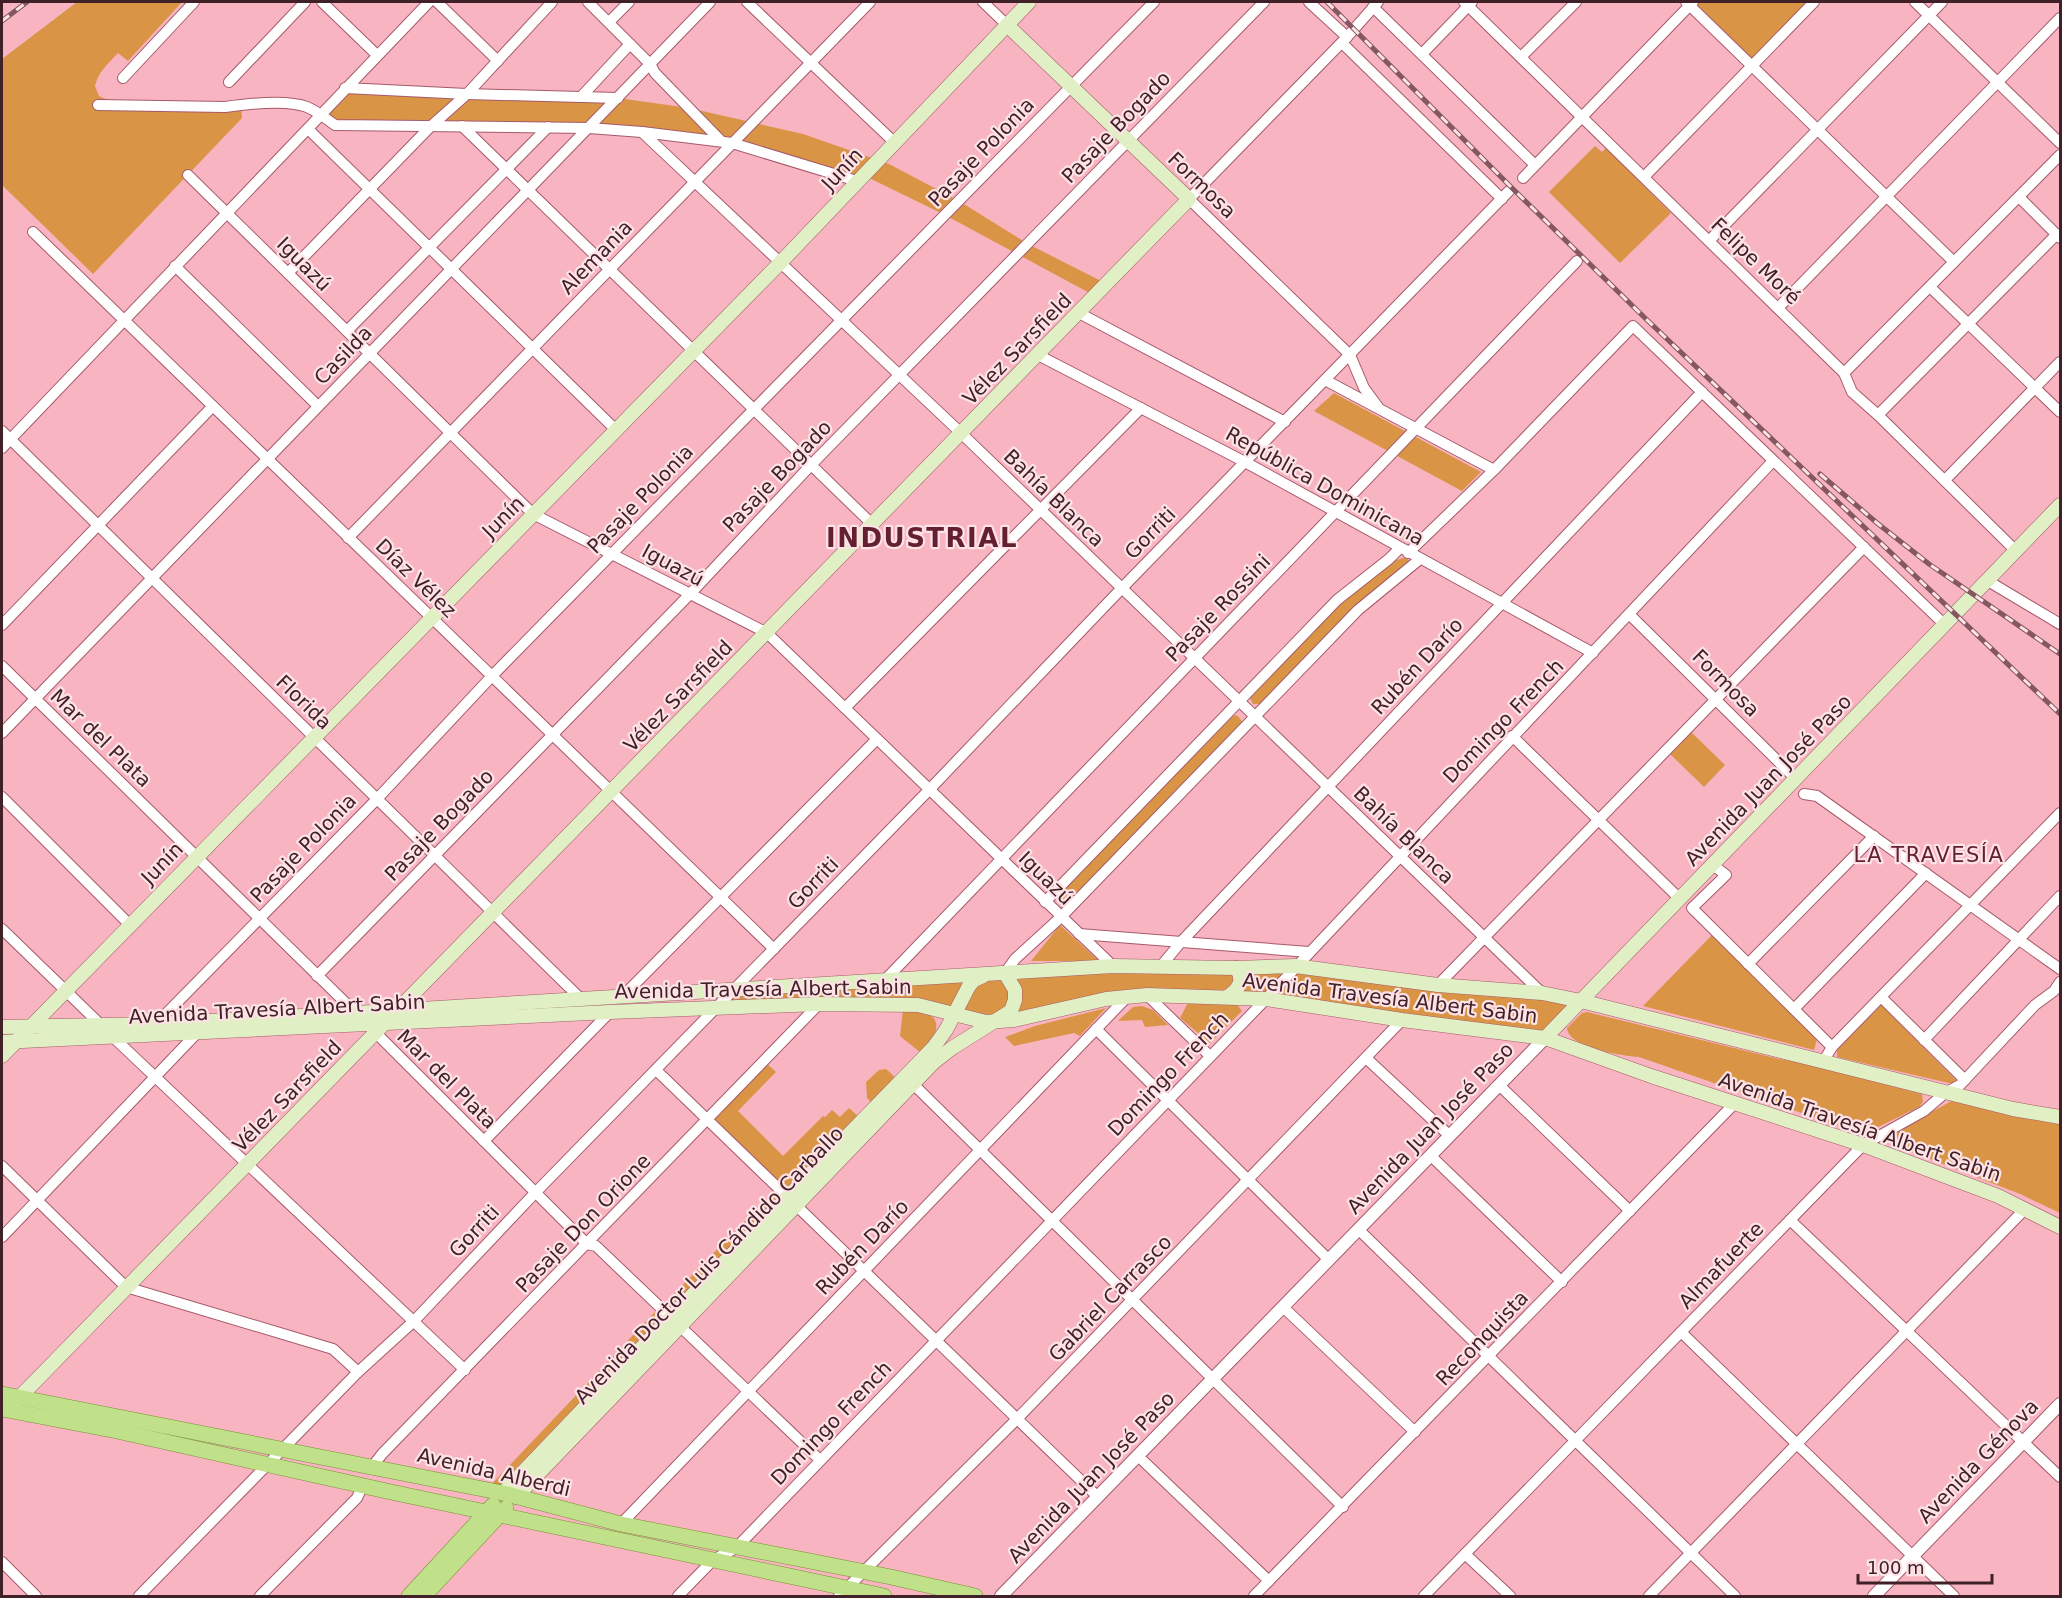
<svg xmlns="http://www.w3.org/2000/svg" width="2062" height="1598" font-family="'DejaVu Sans',sans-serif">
<rect width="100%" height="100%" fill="#f8b4c0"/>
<g fill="#d99545">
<path d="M77 2H182L128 61 118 53C108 64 98 72 95 86L99 96 108 100 241 102 242 118 93 274 2 185V59Z"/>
<polygon points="1693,2 1814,2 1752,65"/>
<polygon points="345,88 618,98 689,108 803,134 889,164 959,201 1028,244 1107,284 1095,296 945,215 863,175 857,181 732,143 642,132 335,125 320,114"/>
<polygon points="1595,146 1602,152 1606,148 1671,213 1620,263 1549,192"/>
<polygon points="1334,393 1481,472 1462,491 1314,411"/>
<polygon points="1403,558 1407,558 1409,561 1260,704 1253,704 1250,698 1252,695 1338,605 1394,561"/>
<polygon points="1234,715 1238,716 1243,723 1065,906 1060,901 1060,892"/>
<polygon points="1690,731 1725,765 1704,787 1669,753"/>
<polygon points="1060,925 1099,961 1031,961"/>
<polygon points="1712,935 1817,1039 1814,1050 1643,1006"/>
<polygon points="1295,966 1581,1001 1545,1038 1266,999 1147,995 1014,1020 941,1009 717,1008 732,991 884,981"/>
<polygon points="1189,1001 1235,1002 1242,1011 1210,1043 1180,1018"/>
<polygon points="1881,1005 1956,1080 1953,1084 1837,1057 1837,1050"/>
<polygon points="1142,1006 1153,1010 1168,1025 1145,1027 1142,1020 1118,1021 1133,1007"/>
<polygon points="1106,1008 1080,1036 1074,1033 1014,1046 1005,1037 1035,1026"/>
<path d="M903 1010C910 1010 920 1010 927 1013 947 1023 930 1043 921 1053L900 1036Z"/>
<path d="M1587 1012 1779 1059 1808 1064 1922 1094 1923 1102 1919 1107 1864 1134C1789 1109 1714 1083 1639 1057 1623 1056 1568 1048 1567 1028L1582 1013Z"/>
<polygon points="766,1063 776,1072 738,1111 783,1156 823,1116 825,1117 832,1110 840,1117 849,1108 859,1117 790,1188 782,1188 715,1123 716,1115"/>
<polygon points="886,1069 896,1078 872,1103 867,1098 866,1082 879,1070"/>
<polygon points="1955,1099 2060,1121 2060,1213 2020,1194 1884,1141 1888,1136"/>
<polygon points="773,1192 776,1195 775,1203 674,1308 669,1308 666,1306 665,1303"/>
<polygon points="655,1312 658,1312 661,1317 660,1322 505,1485 488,1488"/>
</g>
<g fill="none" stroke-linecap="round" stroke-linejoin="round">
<g stroke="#a65a6a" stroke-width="12">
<g id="minor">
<polyline points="322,2 377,55"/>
<polyline points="437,2 498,61"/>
<polyline points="588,2 650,64 655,73 721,141"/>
<polyline points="747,2 894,142"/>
<polyline points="983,2 1007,25"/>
<polyline points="1309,2 1347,37"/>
<polyline points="1464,2 1844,373 1852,392 1878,415 2016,551"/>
<polyline points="1686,2 1954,262"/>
<polyline points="1915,2 2060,143"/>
<polyline points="1373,7 1535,165"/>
<polyline points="609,22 629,2"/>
<polyline points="1342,43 1502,199"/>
<polyline points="1422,54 1472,2"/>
<polyline points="1521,57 1576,2"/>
<polyline points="123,78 194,2"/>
<polyline points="229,82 305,2"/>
<polyline points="345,88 467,94 618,98"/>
<polyline points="581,97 630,44"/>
<path d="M98 105 225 107C246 104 286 99 307 107 317 111 326 119 335 125L589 128 642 132 732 143 857 181"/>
<polyline points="462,126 873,525"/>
<polyline points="308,129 616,430"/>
<polyline points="642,132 961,433 1542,993"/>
<polyline points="188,175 533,514 767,633 1113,966"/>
<polyline points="1644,177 1814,2"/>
<polyline points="1523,178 1693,2"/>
<polyline points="2019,197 2060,238"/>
<polyline points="33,232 774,949"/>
<polyline points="1709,241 1942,2"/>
<polyline points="175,266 318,406"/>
<polyline points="288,273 430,127 467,94 552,2"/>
<polyline points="1930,287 2060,412"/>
<polyline points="1778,308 2060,18"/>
<polyline points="1079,313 1285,422"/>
<polyline points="347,331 548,127"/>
<polyline points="1038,355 1245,462 1593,653"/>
<polyline points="1844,373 2060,155"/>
<polyline points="1325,380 1494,470"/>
<polyline points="1378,407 1364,388 1350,355 1189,199 1347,37 1378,2"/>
<polyline points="1878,415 2057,234"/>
<polyline points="2,431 581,999"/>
<polyline points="2,448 429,2"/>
<polyline points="1945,480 2060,362"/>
<polyline points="348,538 870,2"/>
<polyline points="1408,553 1494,470 1633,326 1945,625"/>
<polyline points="1988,581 2060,624"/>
<polyline points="1629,614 1796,779"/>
<polyline points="2,625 213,406"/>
<polyline points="2,666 359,1016"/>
<polyline points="845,708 1141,408"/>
<polyline points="2,733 710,2"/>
<polyline points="1512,736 1680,899"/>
<polyline points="1804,794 1817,796 2060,969"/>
<polyline points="2,797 129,924"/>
<polyline points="1713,865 1726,875 1692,908 1832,1047"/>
<polyline points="1045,902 1337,600 1389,559 1400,548"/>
<polyline points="2,929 101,1025"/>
<polyline points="1079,934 1309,952"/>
<polyline points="1748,964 1874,836"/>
<polyline points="1161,966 1181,942 1702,392"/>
<polyline points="1005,973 1015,959 1061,917 1358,610 1420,559"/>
<polyline points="317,976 690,594 811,465 1264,2"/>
<polyline points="884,981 1577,261"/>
<polyline points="1438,985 1864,547"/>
<polyline points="1147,995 1210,1056"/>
<polyline points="1881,997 1965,1080"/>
<polyline points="621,998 877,739"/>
<polyline points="1794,1009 1926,873"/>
<polyline points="156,1024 377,799 492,676 1154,2"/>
<polyline points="370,1027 587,1244 596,1246 820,1460"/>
<polyline points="1096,1029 1329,1260"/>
<polyline points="113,1037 465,1370"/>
<polyline points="1924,1040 2060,896"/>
<polyline points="1366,1058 1450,1136"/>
<polyline points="1823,1062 1832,1047 2060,813"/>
<polyline points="656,1070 1098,1497"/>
<polyline points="908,1079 1343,1507"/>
<polyline points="1499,1085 1630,1211"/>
<polyline points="484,1141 610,1012"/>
<polyline points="1431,1156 1562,1282"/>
<polyline points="2,1166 126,1287 333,1349 358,1372"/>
<polyline points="1790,1220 2060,1477"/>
<polyline points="1359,1230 1735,1596"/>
<polyline points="2,1237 197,1033"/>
<polyline points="1283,1307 1415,1432"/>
<polyline points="1681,1332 1954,1596"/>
<polyline points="1138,1456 1269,1581"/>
<polyline points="372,1467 382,1454 819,1004"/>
<polyline points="621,1524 1128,996"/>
<polyline points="1465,1554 1510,1596"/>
<polyline points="2,1562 36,1596"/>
<polyline points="139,1596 358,1372 414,1321 535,1193 929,790 1122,588 1509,191"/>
<polyline points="260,1596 357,1498 363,1485"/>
<polyline points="678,1596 713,1560 736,1548 1266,999 1773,461"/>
<polyline points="839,1596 1017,1419 1402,1020"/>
<polyline points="1254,1596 1734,1104"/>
<polyline points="1424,1596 1863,1145 1924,1111 1945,1093 1960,1085 2035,1005 2054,991 2060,982"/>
<polyline points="1649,1596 2025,1209"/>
</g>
</g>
<g stroke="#a65a6a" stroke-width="14">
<g id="tertiary">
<polyline points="1001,1596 1545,1038"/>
<polyline points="1874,1596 2060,1404"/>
</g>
</g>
<g stroke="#a65a6a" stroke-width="15">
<g id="secondary">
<path d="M1227 997C1239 990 1245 980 1236 968"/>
<polyline points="2,1027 156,1024 356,1013 1113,966 1236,968 1295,966 1438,985 1542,993 1581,1001 2013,1109 2060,1117"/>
<polyline points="1545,1038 2060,505"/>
<polyline points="2,1042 610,1012 819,1004 918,1005 986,1022 1014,1020 1106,999 1147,995 1266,999 1402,1020 1545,1038 1651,1076 1863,1145 1998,1196 2060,1227"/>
<polyline points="2,1056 780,263 1029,2"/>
<polyline points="13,1404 1189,199 1007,25"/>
<polyline points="503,1493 670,1318 933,1048 946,1030 969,986 974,980 983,976"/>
<polyline points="516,1497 934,1062 952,1048 1011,1011 1015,1000 1015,990 1005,973"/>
</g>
</g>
<g stroke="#789034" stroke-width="16">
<g id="primary">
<polyline points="2,1394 503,1493 621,1524 891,1577 975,1596"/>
<polyline points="2,1409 117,1431 391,1492 884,1596"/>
<polyline points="409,1596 493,1505"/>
<polyline points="424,1596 506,1508"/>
</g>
</g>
<use href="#minor" stroke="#fff" stroke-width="10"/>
<use href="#tertiary" stroke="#fff" stroke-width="12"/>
<use href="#secondary" stroke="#e0efc4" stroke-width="14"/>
<use href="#primary" stroke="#c0e089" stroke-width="15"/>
<g stroke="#855760" stroke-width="5">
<g id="rail">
<polyline points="1327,2 1512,188 1645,318 2060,714"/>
<polyline points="2,21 27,2"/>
<polyline points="1820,474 1877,523 1929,564 2060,654"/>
</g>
</g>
<use href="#rail" stroke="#fde2e6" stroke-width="3" stroke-dasharray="9" stroke-linecap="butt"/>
</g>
<g text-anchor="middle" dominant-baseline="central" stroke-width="4.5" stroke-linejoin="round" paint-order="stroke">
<g font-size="20" fill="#412128" stroke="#fde2e6">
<text transform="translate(1116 127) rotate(-46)">Pasaje Bogado</text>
<text transform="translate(981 152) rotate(-46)">Pasaje Polonia</text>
<text transform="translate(842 169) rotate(-47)">Junín</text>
<text transform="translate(1202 185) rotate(44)">Formosa</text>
<text transform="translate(596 257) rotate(-46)">Alemania</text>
<text transform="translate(1756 261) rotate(44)">Felipe Moré</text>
<text transform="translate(304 264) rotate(45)">Iguazú</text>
<text transform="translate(1017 349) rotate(-46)">Vélez Sarsfield</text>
<text transform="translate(343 355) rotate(-46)">Casilda</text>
<text transform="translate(777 476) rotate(-46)">Pasaje Bogado</text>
<text transform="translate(1325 486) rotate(29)">República Dominicana</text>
<text transform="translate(1054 498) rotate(44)">Bahía Blanca</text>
<text transform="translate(640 499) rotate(-46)">Pasaje Polonia</text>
<text transform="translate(503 517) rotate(-45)">Junín</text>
<text transform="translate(1150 533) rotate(-46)">Gorriti</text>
<text transform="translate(673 565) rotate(28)">Iguazú</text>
<text transform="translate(416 578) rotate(44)">Díaz Vélez</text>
<text transform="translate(1218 608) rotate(-46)">Pasaje Rossini</text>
<text transform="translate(1417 666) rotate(-47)">Rubén Darío</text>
<text transform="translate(1726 683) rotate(45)">Formosa</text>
<text transform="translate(678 696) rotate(-46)">Vélez Sarsfield</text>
<text transform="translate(304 702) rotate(44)">Florida</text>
<text transform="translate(1503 721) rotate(-46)">Domingo French</text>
<text transform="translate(101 738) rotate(44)">Mar del Plata</text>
<text transform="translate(1768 780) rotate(-46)">Avenida Juan José Paso</text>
<text transform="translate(439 825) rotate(-46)">Pasaje Bogado</text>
<text transform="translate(1404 835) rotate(44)">Bahía Blanca</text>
<text transform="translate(303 848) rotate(-46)">Pasaje Polonia</text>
<text transform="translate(162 863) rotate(-46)">Junín</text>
<text transform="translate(1046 878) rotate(44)">Iguazú</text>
<text transform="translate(813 883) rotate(-46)">Gorriti</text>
<text transform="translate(763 989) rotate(-1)">Avenida Travesía Albert Sabin</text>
<text transform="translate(1390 998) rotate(7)">Avenida Travesía Albert Sabin</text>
<text transform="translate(277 1009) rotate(-3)">Avenida Travesía Albert Sabin</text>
<text transform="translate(1168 1074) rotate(-46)">Domingo French</text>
<text transform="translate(447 1079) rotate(45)">Mar del Plata</text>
<text transform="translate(287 1096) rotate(-46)">Vélez Sarsfield</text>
<text transform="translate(1860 1127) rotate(19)">Avenida Travesía Albert Sabin</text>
<text transform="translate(1430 1128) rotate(-46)">Avenida Juan José Paso</text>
<text transform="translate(583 1223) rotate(-46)">Pasaje Don Orione</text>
<text transform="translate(474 1231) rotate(-47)">Gorriti</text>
<text transform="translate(862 1247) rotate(-46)">Rubén Darío</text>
<text transform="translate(709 1265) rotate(-46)">Avenida Doctor Luis Cándido Carballo</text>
<text transform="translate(1721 1265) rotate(-46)">Almafuerte</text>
<text transform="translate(1110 1298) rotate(-46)">Gabriel Carrasco</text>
<text transform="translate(1482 1338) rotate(-46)">Reconquista</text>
<text transform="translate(831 1423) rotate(-46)">Domingo French</text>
<text transform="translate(1978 1461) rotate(-46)">Avenida Génova</text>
<text transform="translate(494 1472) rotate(13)">Avenida Alberdi</text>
<text transform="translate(1091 1477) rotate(-46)">Avenida Juan José Paso</text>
</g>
<g font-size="21" letter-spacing="1.5" fill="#642032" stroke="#fde2e6">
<text x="1929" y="855">LA TRAVESÍA</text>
</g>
<g font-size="26" font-weight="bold" letter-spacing="1.5" fill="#642032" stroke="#fde2e6">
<text x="922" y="538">INDUSTRIAL</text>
</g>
</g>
<rect width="2062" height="1598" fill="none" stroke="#412128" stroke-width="6"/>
<path d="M1858 1574v9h134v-9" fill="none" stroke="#412128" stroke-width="3"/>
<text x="1867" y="1574" font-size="18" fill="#412128" stroke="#fde2e6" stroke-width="4.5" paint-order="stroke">100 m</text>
</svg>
